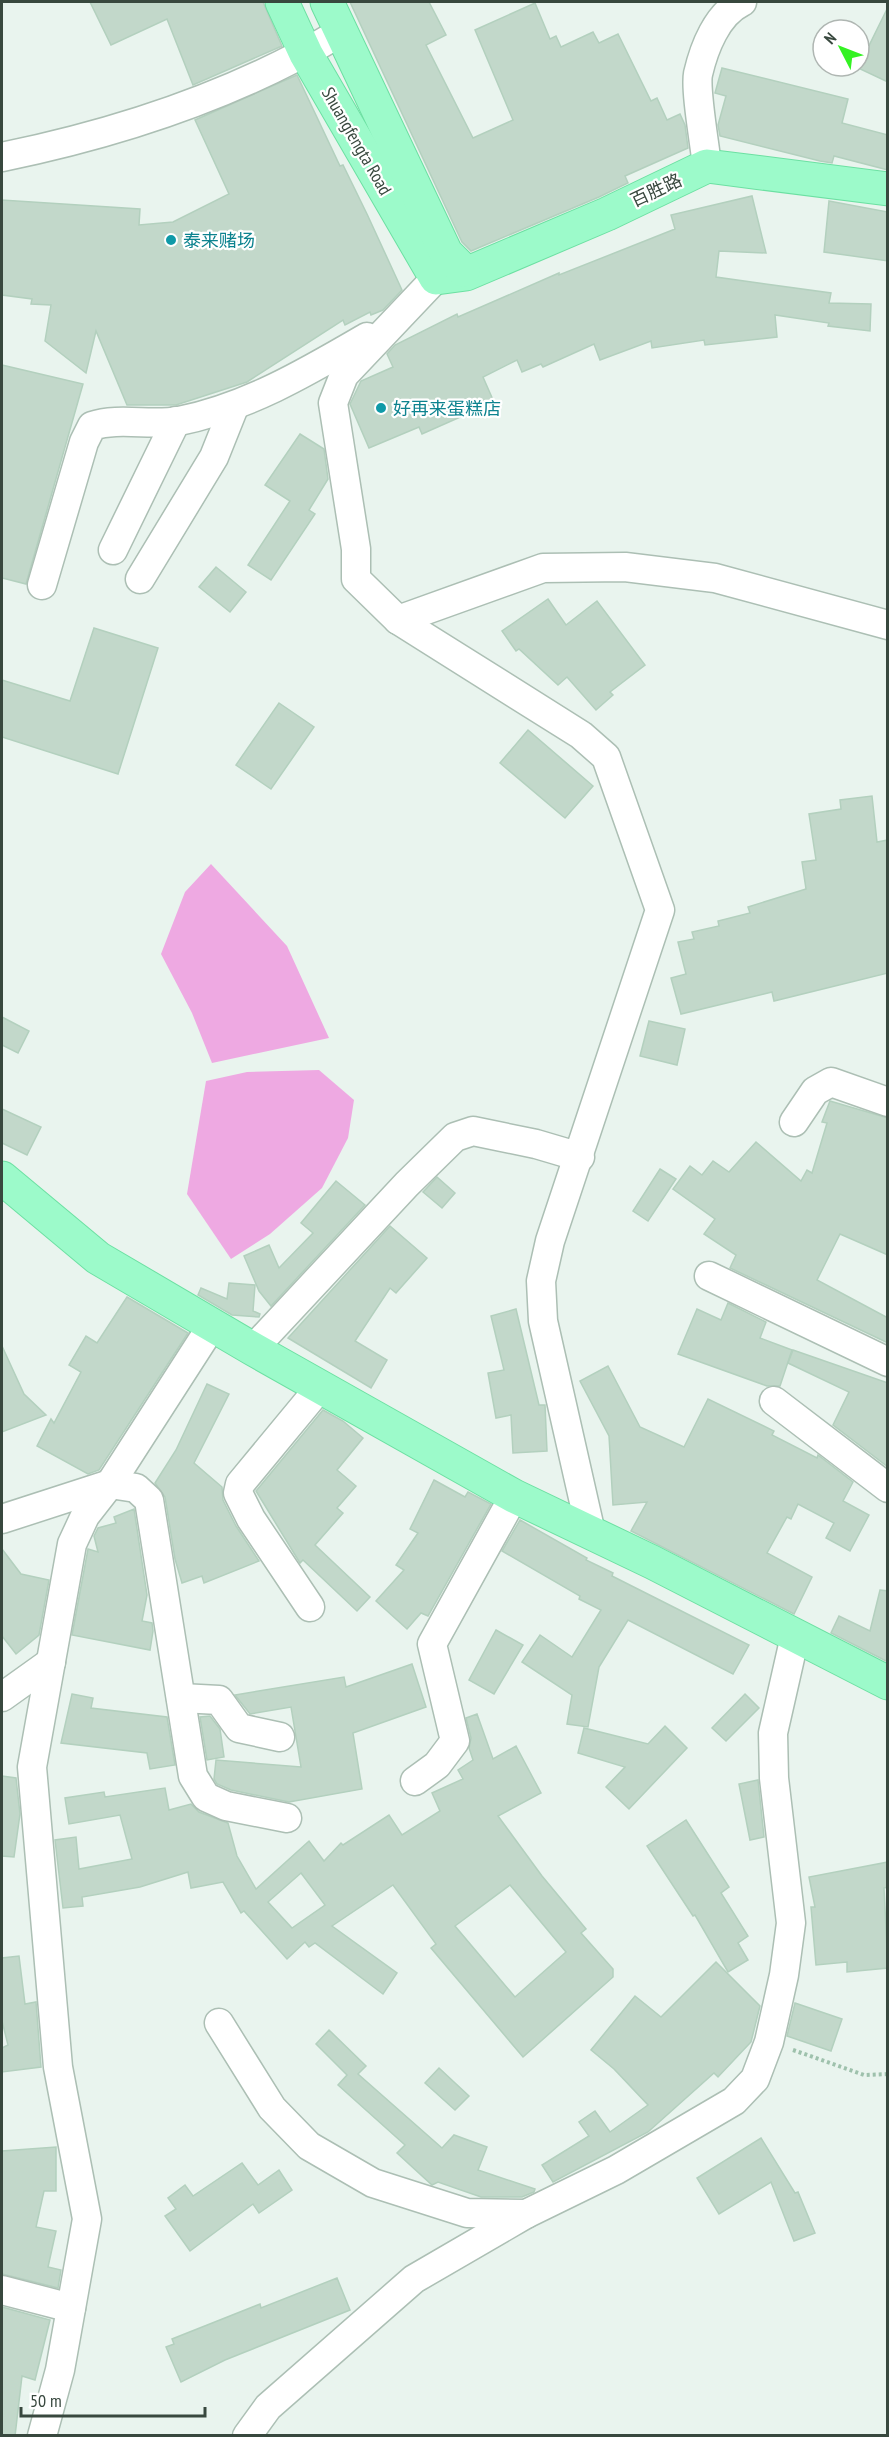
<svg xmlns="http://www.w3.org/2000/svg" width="889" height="2437" font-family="'PT Sans Narrow','Noto Sans SC',sans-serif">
<rect width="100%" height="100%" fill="#e9f4ee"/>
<g fill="#eea9e2">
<polygon points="211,864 287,946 329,1038 212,1063 192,1013 161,954 185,892"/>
<polygon points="319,1070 354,1100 348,1138 322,1188 270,1234 231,1259 187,1194 206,1081 247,1072"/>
</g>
<g fill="#c2d8ca" stroke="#b3d0be" stroke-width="1.5" fill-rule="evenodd">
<polygon points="90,2 263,2 282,46 193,85 167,19 111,45"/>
<polygon points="350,2 429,2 446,35 426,45 473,138 513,120 475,30 535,3 550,39 556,36 561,47 593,32 599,43 618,34 651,101 657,98 667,120 680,114 685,125 688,148 625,176 628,183 599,197 471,251 462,242"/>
<polygon points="888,7 888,82 858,68"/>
<polygon points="722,68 848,99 842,123 888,135 888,170 834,156 832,163 820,161 720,136 718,125 726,96 715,93"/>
<polygon points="297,75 340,166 343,165 367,214 402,290 383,310 371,315 370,312 345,325 343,320 247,382 176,405 127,405 96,331 86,373 45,341 51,305 31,304 32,299 2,295 2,200 140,209 139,225 173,222 229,194 195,120"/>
<polygon points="752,196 766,253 719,251 716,277 831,293 829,303 871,304 870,331 828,326 829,323 775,315 777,337 705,345 704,340 652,348 651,341 600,360 594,344 543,367 541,364 522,372 517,360 483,377 494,402 422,434 419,427 369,448 350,404 361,381 393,367 387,354 395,345 457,314 458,317 559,273 559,275 675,229 671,215"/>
<polygon points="829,201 888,212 888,261 824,252"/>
<polygon points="2,365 83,384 26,584 2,578"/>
<polygon points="300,434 324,449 328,479 309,510 315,514 271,580 248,565 290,501 265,485"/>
<polygon points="216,567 246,592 230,612 199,587"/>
<polygon points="548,599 566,625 597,601 645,665 610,692 613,695 596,710 567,677 558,685 519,649 516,651 502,631"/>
<polygon points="94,628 158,648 118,774 2,737 2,680 70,701"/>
<polygon points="279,703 314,727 271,789 236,765"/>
<polygon points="528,730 593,786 565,818 500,763"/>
<polygon points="872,796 877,842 888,840 888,973 774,1001 772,992 681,1014 671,978 686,974 678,942 694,939 692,932 719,926 718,921 750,913 748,907 806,889 802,862 816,860 809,814 841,809 840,800"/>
<polygon points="2,1017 29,1031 18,1053 2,1045"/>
<polygon points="649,1021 685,1029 677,1065 640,1056"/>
<polygon points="830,1101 888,1118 888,1255 840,1234 817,1280 888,1318 888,1343 730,1268 736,1255 704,1234 715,1219 673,1189 690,1166 702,1175 713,1161 729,1172 756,1142 801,1181 807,1170 812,1173 827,1123 822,1122"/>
<polygon points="2,1109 41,1127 27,1155 2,1143"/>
<polygon points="660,1169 676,1179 648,1221 633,1211"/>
<polygon points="437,1177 455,1193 442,1208 423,1192"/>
<polygon points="336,1181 365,1205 271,1306 259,1291 244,1256 269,1245 279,1268 313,1233 301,1223"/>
<polygon points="390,1226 427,1258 396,1293 390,1288 355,1341 387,1360 371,1388 288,1338"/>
<polygon points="229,1283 255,1285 253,1311 260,1314 259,1317 232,1315 198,1295 201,1288 227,1299"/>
<polygon points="127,1297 188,1333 99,1470 88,1474 37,1446 51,1419 54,1423 81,1372 69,1365 86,1336 97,1343"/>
<polygon points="728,1303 766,1322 760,1338 792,1350 780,1386 767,1386 678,1354 697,1309 721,1320"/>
<polygon points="516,1309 539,1405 545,1405 547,1451 513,1453 511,1415 496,1418 488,1373 504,1370 491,1316"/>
<polygon points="2,1346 24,1394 46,1415 2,1432"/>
<polygon points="793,1350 888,1383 888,1467 833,1425 849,1392 788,1363"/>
<polygon points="608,1366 640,1427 684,1447 708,1399 774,1431 772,1435 817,1458 818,1455 853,1482 843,1501 869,1515 850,1551 826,1538 834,1523 798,1504 791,1519 787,1517 767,1553 812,1577 794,1614 631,1531 647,1502 613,1505 609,1436 580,1381"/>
<polygon points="207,1384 229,1394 194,1463 222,1487 223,1500 236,1526 259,1561 204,1583 202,1576 182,1583 175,1559 165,1497 155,1483 176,1450"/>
<polygon points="323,1410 343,1421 363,1438 337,1470 356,1486 337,1508 343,1513 315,1545 370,1597 357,1611 303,1560 300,1563 256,1491"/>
<polygon points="434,1480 465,1497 468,1492 491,1504 428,1616 421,1613 407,1629 376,1601 404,1570 396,1565 418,1533 410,1529"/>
<polygon points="134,1509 147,1595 142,1621 152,1623 153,1631 150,1650 72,1635 88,1549 98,1552 94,1536 98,1528 116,1523 114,1517"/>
<polygon points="520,1520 587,1558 586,1560 613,1573 612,1576 749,1645 733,1674 628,1620 599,1667 588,1727 567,1724 572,1695 522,1662 540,1635 572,1657 601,1610 579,1599 580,1596 502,1551"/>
<polygon points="2,1549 21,1574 49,1580 39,1635 16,1654 2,1636"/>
<polygon points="880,1590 888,1591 888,1662 831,1633 839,1616 870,1631"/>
<polygon points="496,1630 523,1645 494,1694 469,1680"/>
<polygon points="412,1664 426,1707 353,1733 362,1789 289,1802 231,1790 217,1784 214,1779 216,1760 301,1767 291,1707 250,1714 235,1695 344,1677 346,1687"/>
<polygon points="72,1694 93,1698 91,1708 167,1717 175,1765 150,1769 147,1753 61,1743"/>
<polygon points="745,1694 759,1708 726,1741 712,1728"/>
<path d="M477 1714 493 1759 516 1746 541 1793 498 1816 542 1876 586 1929 581 1933 613 1969V1977L523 2057 431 1948 436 1944 393 1885 332 1926 397 1973 383 1994 315 1943 309 1947 305 1942 287 1959 244 1911 241 1913 223 1882 191 1888 188 1872 140 1887 82 1897 83 1906 63 1908 55 1840 76 1837 79 1869 132 1859 120 1815 69 1824 65 1798 104 1792 105 1797 165 1788 169 1810 191 1804 199 1812 228 1823 237 1856 256 1889 309 1841 324 1861 341 1843 343 1845 389 1815 402 1835 440 1811 432 1793 463 1779 458 1770 473 1760 469 1748 471 1738 466 1718ZM301 1873 325 1905 292 1928 268 1902ZM510 1885 566 1952 515 1997 455 1926Z"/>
<polygon points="210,1716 220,1729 224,1757 207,1760 200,1717"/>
<polygon points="665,1726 687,1748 629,1809 606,1787 625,1767 578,1753 584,1728 648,1744"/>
<polygon points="2,1776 16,1778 20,1814 14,1857 2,1856"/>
<polygon points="758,1780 764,1837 750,1840 739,1784"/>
<polygon points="686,1820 729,1887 721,1893 748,1936 738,1943 748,1960 728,1972 695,1915 693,1916 647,1846"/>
<polygon points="888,1862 888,1887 884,1888 888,1968 847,1972 847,1962 816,1965 811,1907 815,1907 809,1877"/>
<polygon points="19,1956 25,2004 36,2002 41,2067 2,2072 2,2048 8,2045 2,2021 2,1958"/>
<polygon points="716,1962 760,2006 751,2042 718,2077 714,2073 648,2132 553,2182 542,2165 589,2136 579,2122 595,2111 610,2132 648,2105 614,2069 591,2050 635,1996 661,2017"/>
<polygon points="795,2003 842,2019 831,2051 787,2036"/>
<polygon points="329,2030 366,2066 358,2074 442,2148 454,2135 487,2147 478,2170 535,2189 534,2192 522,2197 481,2197 438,2182 432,2185 397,2153 405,2145 338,2085 347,2075 316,2044"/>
<polygon points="439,2068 469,2096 455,2110 425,2083"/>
<polygon points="761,2138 795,2193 798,2192 815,2233 794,2241 771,2182 719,2214 697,2178"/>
<polygon points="56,2147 56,2191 44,2191 36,2227 56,2231 48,2267 61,2270 58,2288 2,2274 2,2151"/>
<polygon points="242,2163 258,2185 279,2170 292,2190 259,2213 253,2204 190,2251 165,2216 176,2209 168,2198 185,2185 193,2196"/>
<polygon points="337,2278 350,2310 225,2360 181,2382 166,2347 174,2344 172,2339 260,2304 261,2308"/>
<polygon points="2,2307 50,2320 35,2380 22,2376 15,2436 2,2436"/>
</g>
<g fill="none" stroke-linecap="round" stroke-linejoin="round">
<g stroke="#acbfb4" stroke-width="31">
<g id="minor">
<path d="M2 157C119 133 238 94 341 32"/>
<path d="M707 166C705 146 695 90 698 74 704 48 717 14 742 2"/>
<polyline points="444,258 436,278 344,375 333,403 356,549 356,579 398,620 581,735 606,757 660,910 550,1241 541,1281 543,1321 591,1533"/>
<polyline points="113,550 176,421"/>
<polyline points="140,579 214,457 234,407"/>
<path d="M42 585 84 442 92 426C119 417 150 426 179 421 248 407 307 372 367 337"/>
<polyline points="398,620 543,568 625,567 715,578 888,625"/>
<polyline points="794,1122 815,1091 831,1082 888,1102"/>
<polyline points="709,1276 888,1362"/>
<polyline points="253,1349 407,1184 455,1137 473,1131 536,1144 580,1157"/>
<polyline points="774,1401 888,1488"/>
<polyline points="2,1519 110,1484 136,1488 149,1500 193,1776 206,1797 226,1806 287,1818"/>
<polyline points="310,1607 251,1519 238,1493 240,1484 321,1386"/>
<polyline points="2,1697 51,1662"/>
<polyline points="181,1698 219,1700 239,1728 280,1737"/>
<polyline points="415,1781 437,1765 455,1741 432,1644 514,1496"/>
<polyline points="219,2023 272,2108 309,2146 373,2183 467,2213 526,2214 616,2170 734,2101 755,2079 769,2042 784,1975 791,1923 774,1778 773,1733 795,1636"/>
<polyline points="2,2290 71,2308"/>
<polyline points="42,2436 60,2370 87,2219 58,2067 32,1767 72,1544 85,1516 110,1484 213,1324"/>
<polyline points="247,2436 268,2407 414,2279 526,2214"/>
</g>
</g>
<g stroke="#6ce0a2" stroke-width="35">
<g id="major">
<polyline points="282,2 306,54 436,278 466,274 607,214 707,166 888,189"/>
<polyline points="327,2 446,253 463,270"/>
<polyline points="2,1178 98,1258 253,1349 514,1496 652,1562 888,1683"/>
</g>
</g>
<polyline stroke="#9ec1ac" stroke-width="4" stroke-dasharray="3 3" stroke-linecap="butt" points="793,2050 864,2075 888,2074"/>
<use href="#minor" stroke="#fff" stroke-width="28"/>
<use href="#major" stroke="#9cfaca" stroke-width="33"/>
</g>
<g fill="#0f9aa8" stroke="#fff" stroke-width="2">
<circle cx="171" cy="240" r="6"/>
<circle cx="381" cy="408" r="6"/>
</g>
<g text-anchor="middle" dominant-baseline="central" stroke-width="4.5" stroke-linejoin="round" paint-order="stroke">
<g font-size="18" fill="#38483e" stroke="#fff">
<text transform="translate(357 141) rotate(60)">Shuangfengta Road</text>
<text transform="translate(656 190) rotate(-25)">百胜路</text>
</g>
<g font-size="18" fill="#0d838f" stroke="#fff" text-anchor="start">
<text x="183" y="240">泰来赌场</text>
<text x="393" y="408">好再来蛋糕店</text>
</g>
</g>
<rect width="889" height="2437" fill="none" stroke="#38483e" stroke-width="6"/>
<g transform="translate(841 48) rotate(312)"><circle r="28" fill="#ffffff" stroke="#afb6b2" stroke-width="1.5"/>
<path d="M0-4.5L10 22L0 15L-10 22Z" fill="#34f223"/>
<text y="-9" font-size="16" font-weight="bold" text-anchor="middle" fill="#38483e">N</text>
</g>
<path d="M21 2407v9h184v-9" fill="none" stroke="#38483e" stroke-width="3"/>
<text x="30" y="2407" font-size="18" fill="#38483e" stroke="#ffffff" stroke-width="4.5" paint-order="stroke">50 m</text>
</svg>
